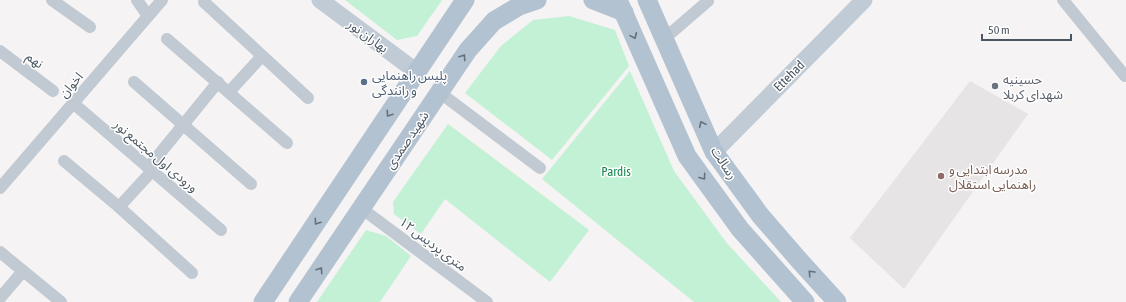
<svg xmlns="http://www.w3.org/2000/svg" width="1126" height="302" font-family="'Asap Condensed','Noto Sans Arabic',sans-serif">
<rect width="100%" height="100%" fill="#f5f3f3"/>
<polygon fill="#e6e4e5" points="970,81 1028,114 904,289 850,238"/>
<g fill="#c3f1d5">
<polygon points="345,0 442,0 417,36 397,40"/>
<polygon points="569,16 615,30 629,66 552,160 465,93 501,46 533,20"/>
<polygon points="630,71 674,171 726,242 781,302 694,302 542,179"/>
<polygon points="448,124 589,230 550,282 445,199 421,234 394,214 393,202"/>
<polygon points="366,230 386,236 411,256 380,302 317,302"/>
</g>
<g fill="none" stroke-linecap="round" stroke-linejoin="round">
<g stroke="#c1cad2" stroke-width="12">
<polyline points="52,0 90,27"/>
<polyline points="137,0 148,16"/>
<polyline points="1063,0 1125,76"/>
<polyline points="204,2 308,98"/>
<polyline points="167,39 287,143"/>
<polyline points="664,39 708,1"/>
<polyline points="0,51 53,91"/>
<polyline points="134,82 251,184"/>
<polyline points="229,92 262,56"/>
<polyline points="439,92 540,168"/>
<polyline points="73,103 221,230"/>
<polyline points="64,161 119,207 192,273"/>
<polyline points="148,168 218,82"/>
<polyline points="0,188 162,0"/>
<polyline points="119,207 152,171"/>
<polyline points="361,208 487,302"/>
<polyline points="0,252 61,302"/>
<polyline points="0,298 23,271"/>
</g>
<g stroke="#c1cbd6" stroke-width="17">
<polyline points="320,0 417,72"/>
<polyline points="714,152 864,0"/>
</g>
<g stroke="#b3c2d1" stroke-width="19">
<polyline points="593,0 624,12"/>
<polyline points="618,0 687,156 740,229 805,302"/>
<polyline points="647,0 714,152 760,215 798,259 837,302"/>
<polyline points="263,302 465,0"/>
<polyline points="298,302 468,50 494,21 519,6 537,0"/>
</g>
</g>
<defs><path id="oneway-chevron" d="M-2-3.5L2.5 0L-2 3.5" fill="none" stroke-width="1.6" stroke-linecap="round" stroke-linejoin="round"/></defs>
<g stroke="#64717d">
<use href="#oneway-chevron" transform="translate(634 36) rotate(66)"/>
<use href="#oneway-chevron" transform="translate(463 57) rotate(-56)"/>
<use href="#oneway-chevron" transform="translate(389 114) rotate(124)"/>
<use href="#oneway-chevron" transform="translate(702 124) rotate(-114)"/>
<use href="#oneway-chevron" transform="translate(703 177) rotate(54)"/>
<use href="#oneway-chevron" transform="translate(317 222) rotate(124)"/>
<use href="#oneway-chevron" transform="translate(320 270) rotate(-56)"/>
<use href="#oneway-chevron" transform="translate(811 273) rotate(-133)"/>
</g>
<circle fill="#5c6f8a" stroke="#fff" stroke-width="1.5" cx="364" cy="82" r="4"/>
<circle fill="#6b7280" stroke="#fff" stroke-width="1.5" cx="995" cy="86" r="4"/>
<circle fill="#8d6e63" stroke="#fff" stroke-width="1.5" cx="941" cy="176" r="4"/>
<g text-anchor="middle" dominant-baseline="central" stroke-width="3" stroke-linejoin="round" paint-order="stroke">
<g font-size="13" fill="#4a5661" stroke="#fff">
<text transform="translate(368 36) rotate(36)">بهاران نور</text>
<text transform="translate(35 60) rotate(37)">نهم</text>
<text transform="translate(789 76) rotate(-45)">Ettehad</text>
<text transform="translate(71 85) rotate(-49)">اخوان</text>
<text transform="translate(407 140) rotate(-56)">شهید صمدی</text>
<text transform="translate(156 156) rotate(40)">ورودی اول مجتمع نور</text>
<text transform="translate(724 163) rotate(57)">رسالت</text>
<text transform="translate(433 244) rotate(37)">۱۲ متری پردیس</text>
</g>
<g font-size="13" fill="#4e5e75" stroke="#fff" text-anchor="start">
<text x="372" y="75">پلیس راهنمایی<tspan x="372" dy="15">و رانندگی</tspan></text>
</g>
<g font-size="13" fill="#5b616d" stroke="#fff" text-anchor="start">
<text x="1003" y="79">حسینیه<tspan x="1003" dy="15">شهدای کربلا</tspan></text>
</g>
<g font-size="13" fill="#785e54" stroke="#fff" text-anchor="start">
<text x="949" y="169">مدرسه ابتدایی و<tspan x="949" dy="15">راهنمایی استقلال</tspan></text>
</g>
<g font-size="13" fill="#17864f" stroke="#fff">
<text x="616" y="171">Pardis</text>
</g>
</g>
<path d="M982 34v6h89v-6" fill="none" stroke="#4a5661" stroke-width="2"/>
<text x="988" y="34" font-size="12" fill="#4a5661" stroke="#ffffff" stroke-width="3" paint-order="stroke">50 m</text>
</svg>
